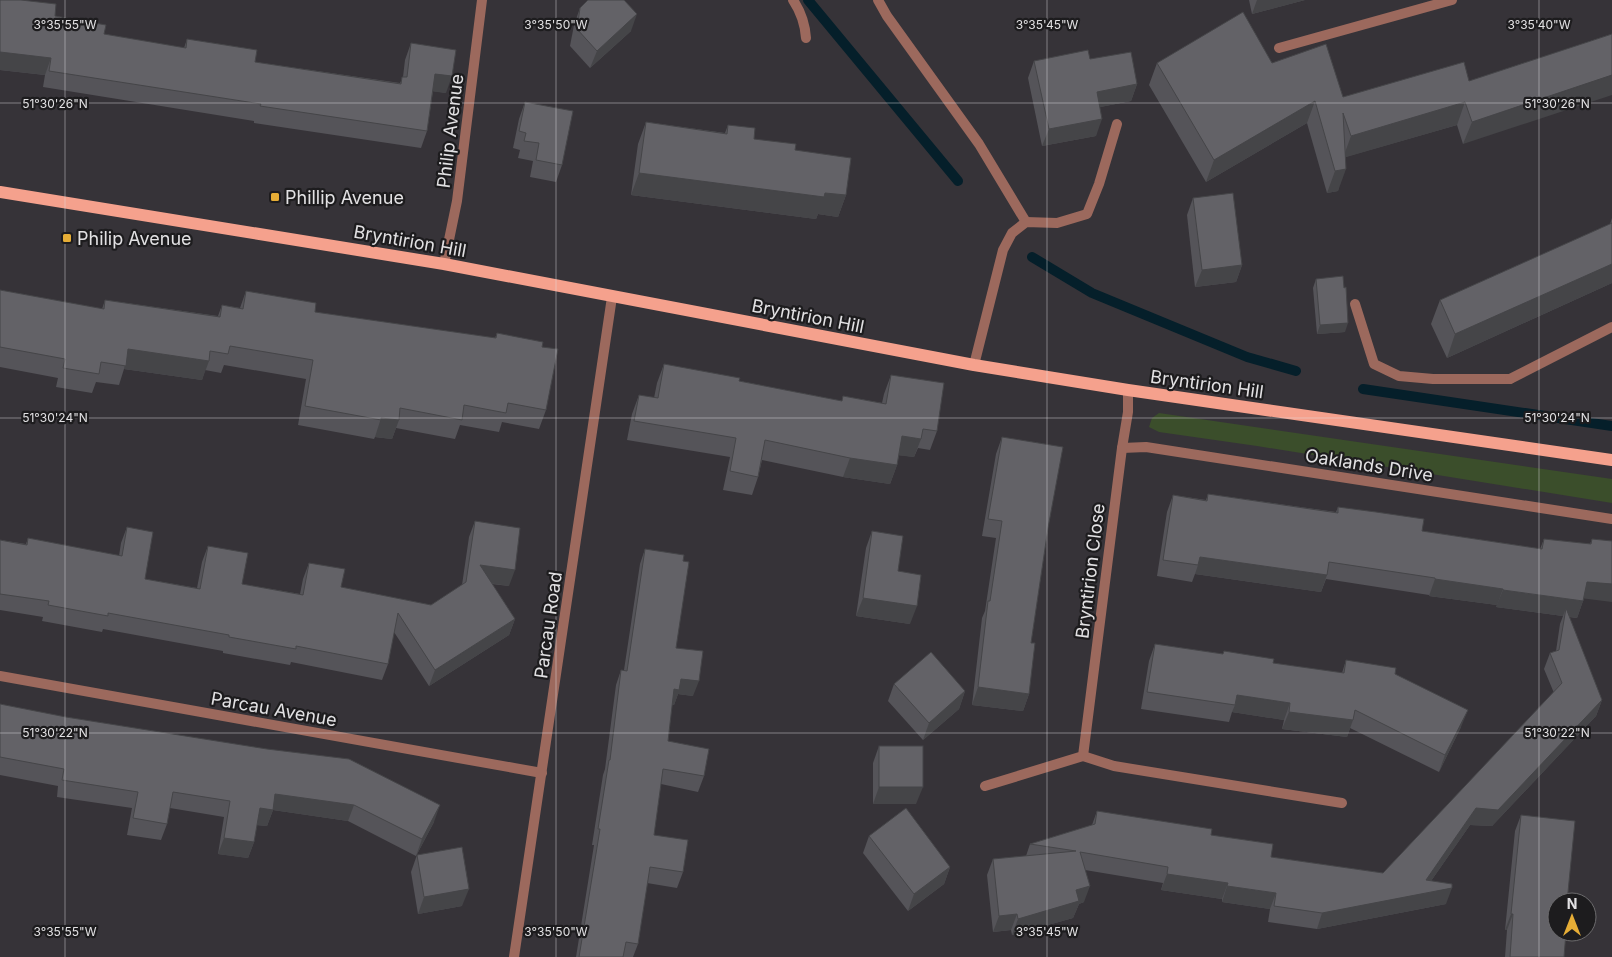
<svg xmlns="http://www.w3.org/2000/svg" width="1612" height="957" font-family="Inter,sans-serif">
<rect width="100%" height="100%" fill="#363338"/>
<polygon fill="#3b4e2b" points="1159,413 1612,479 1612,503 1257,446 1159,432 1149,427 1152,418"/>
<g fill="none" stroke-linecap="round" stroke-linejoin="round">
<g stroke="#051f2a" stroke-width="10">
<polyline points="808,0 958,181"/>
<polyline points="1032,257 1092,293 1247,357 1296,371"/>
<polyline points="1363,389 1612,426"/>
</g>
<g stroke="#9c695d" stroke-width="10">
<polyline points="878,0 887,16 979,144 1026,222"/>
<polyline points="1355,304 1374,364 1399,376 1433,379 1510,379"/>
</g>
<g stroke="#9c695d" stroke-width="10">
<path d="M793 0C801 12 805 23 806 38"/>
<polyline points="1279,48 1452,0"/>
<polyline points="444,264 457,201 482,0"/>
<polyline points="974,365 1003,250 1012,233 1026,222 1057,223 1087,214 1099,184 1117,124"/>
<polyline points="1510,379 1612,327"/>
<polyline points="1122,448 1146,447 1612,519"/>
<polyline points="0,676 542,773"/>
<polyline points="1083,756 1114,766 1342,803"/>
<polyline points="985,786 1083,756 1122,448 1128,412 1128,390"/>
<polyline points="514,957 612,297"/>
</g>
<polyline stroke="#f5a18d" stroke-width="12" points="0,192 444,264 974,365 1128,390 1612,460"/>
</g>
<g fill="#555459">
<polygon points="0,0 55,16 104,34 184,48 187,39 255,62 400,83 403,77 405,60 411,43 446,93 433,91 427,131 421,148 254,123 254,121 43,87 45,75 0,70"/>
<polygon points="1249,0 1305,0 1252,14"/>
<polygon points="580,8 631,31 590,68 570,46 574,25"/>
<polygon points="1612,34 1463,144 1457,125 1345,157 1338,191 1327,193 1307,123 1206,182 1149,85 1157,63 1272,63 1343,97 1469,81"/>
<polygon points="1090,59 1137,84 1131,101 1100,107 1096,136 1042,146 1028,78 1034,61"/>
<polygon points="525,102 562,165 556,182 530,177 533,161 518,158 520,150 513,148 519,119"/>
<polygon points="646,122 725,133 728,125 754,139 795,150 846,195 838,217 818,214 816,219 631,195 638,144"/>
<polygon points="1193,198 1242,265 1236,282 1195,287 1187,215"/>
<polygon points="1612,218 1612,283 1447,358 1431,324 1440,300 1610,224"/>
<polygon points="1316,279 1345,332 1317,334 1313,288"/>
<polygon points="0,290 102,309 105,300 218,316 222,305 240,308 246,291 315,312 495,338 497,333 542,347 546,410 539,429 502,422 499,432 460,425 455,439 396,428 392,439 375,437 374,439 298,425 306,379 224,365 221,373 205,370 202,380 124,369 119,385 96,382 92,393 56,387 58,378 0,367"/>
<polygon points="664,364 739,381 842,401 843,396 882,403 884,394 891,375 937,431 930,450 918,448 914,457 899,455 897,465 890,484 843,477 762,460 758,477 752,495 723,490 730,457 627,440 632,414 639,395 654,398 657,383"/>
<polygon points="1002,437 1048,528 1031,643 1029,694 1023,711 972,705 982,618 985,611 996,538 982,536 996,454"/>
<polygon points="1208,494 1336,512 1338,507 1422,531 1540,549 1544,539 1590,544 1592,539 1583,601 1577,618 1569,617 1602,700 1596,716 1492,826 1470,825 1431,881 1446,904 1317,929 1268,922 1270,909 1222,902 1222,899 1161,890 1163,883 1085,870 1084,902 1079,904 1073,918 1012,935 1011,930 993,932 987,875 993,859 1026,856 1030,844 1092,825 1097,811 1211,835 1271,857 1383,873 1554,693 1544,669 1550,653 1556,651 1560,624 1563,616 1496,607 1497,605 1429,596 1429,595 1326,579 1321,592 1195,574 1192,582 1157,576 1167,512 1173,495 1206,500"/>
<polygon points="475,521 509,586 492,584 515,619 509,635 429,686 394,632 388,664 382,680 291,662 290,665 223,653 223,651 103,629 102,632 42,621 43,617 0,610 0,540 26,544 28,538 119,556 121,543 127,527 145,579 197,588 202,562 208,546 242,584 300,594 303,579 309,563 341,587 431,605 462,585 469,537"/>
<polygon points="872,531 898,571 910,624 856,616 866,548"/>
<polygon points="645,549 683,561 676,648 693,696 678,694 674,705 672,705 668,741 704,776 698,792 661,784 654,835 683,872 677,888 647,883 638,944 633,957 576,957 594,845 592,845 603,775 605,769 616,685 621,670 624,670 640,564"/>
<polygon points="1155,644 1223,654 1224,651 1273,663 1342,673 1346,660 1395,674 1461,727 1439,772 1350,728 1347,737 1282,729 1284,720 1232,712 1229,722 1141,709 1149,661"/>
<polygon points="894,684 965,691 959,709 923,740 888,701"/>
<polygon points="0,704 434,822 416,856 348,821 273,810 267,826 257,825 254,842 248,858 218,854 224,817 170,808 167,824 161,840 127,835 132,808 57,797 58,786 0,775"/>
<polygon points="879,746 916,804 873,804 873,763"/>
<polygon points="1521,815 1557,902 1564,957 1505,957 1507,930 1505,930 1515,831"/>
<polygon points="869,836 950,867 944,884 908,911 863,853"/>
<polygon points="417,855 462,906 418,914 411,872"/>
</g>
<g fill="#454548">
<polygon points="1257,0 1305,0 1252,14"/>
<polygon points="637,14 631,31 590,68 597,51"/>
<polygon points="0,52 51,58 45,75 0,70"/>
<polygon points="435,74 452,76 446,93 429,91"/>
<polygon points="1612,75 1612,95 1463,144 1472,122"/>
<polygon points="1137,84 1131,101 1091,109 1097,92"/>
<polygon points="1315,101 1307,123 1206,182 1214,160"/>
<polygon points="1465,102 1457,125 1343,158 1351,136"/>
<polygon points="1102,119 1096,136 1042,146 1049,129"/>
<polygon points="1346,169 1338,191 1327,193 1335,171"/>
<polygon points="639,173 825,193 846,195 838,217 818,214 816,219 631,195"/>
<polygon points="1612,264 1612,283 1447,358 1455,334"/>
<polygon points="1242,265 1236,282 1195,287 1202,270"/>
<polygon points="1348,323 1345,332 1317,334 1320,325"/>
<polygon points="128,349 209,361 202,380 124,369"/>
<polygon points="381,418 399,420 392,439 375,437"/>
<polygon points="902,436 921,439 914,457 895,455"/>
<polygon points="850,458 897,465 890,484 843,477"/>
<polygon points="1200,557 1327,575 1321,592 1195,574 1198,565"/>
<polygon points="480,565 515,570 509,586 474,581"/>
<polygon points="1435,579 1503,589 1497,605 1429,596"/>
<polygon points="1587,582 1612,584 1612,602 1580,598"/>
<polygon points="1503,590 1583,601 1577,618 1565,616 1566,608 1563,616 1496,607"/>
<polygon points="863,598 917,606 910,624 856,616"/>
<polygon points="515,619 509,635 429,686 435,670"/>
<polygon points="681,679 699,681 693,696 678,694 674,705 668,705 674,689"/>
<polygon points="978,687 1029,694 1023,711 972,705"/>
<polygon points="965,691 959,709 923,740 929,723"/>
<polygon points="1237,695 1290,703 1284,720 1232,712 1235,705"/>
<polygon points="1602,700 1596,716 1492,826 1470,825 1422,894 1452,888 1446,904 1317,929 1322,913 1426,880 1476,808"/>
<polygon points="1468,710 1461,727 1439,772 1445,755"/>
<polygon points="1289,712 1353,720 1347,737 1282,729"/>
<polygon points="879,787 923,787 916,804 873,804"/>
<polygon points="275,794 354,805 348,821 273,810 267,826 255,825 260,808"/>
<polygon points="440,805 434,822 416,856 422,839"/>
<polygon points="224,838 254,842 248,858 218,854"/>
<polygon points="950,867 944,884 908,911 914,894"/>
<polygon points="1167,874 1228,883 1222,899 1161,890"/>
<polygon points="1090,886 1084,902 1079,904 1073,918 1012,935 1018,919 1076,890"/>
<polygon points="1227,886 1276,893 1270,909 1222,902"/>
<polygon points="469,889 462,906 418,914 424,897"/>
<polygon points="1017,914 1011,930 993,932 999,916"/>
<polygon points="1511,914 1513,914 1507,930 1505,930"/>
</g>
<g fill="#636267" stroke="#454548">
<polygon points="0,0 21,0 56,4 55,16 106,25 104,34 186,48 187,39 257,50 255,62 401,84 402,77 407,77 411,43 456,50 452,76 435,74 427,131 260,106 261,104 49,71 51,58 0,52"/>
<polygon points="588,0 624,0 637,14 597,51 577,29 580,8"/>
<polygon points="1243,12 1272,63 1326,44 1343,97 1464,62 1469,81 1612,34 1612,75 1472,122 1465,102 1351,136 1343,113 1346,169 1335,171 1315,101 1214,160 1157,63"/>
<polygon points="1088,50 1090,59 1131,52 1137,84 1097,92 1102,119 1049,129 1034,61"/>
<polygon points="525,102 573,111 562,165 536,160 539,143 524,141 526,133 519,131"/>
<polygon points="646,122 727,134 728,125 755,128 754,139 796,144 795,150 851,158 846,195 825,193 824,197 639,173"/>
<polygon points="1233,193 1242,265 1202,270 1193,198"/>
<polygon points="1612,223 1612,264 1455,334 1440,300"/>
<polygon points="1343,276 1344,288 1346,287 1348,323 1320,325 1316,279"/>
<polygon points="0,290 104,309 105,300 220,317 222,305 243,309 246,291 316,303 315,312 496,338 497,333 543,342 542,347 558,349 546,410 508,403 506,413 464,405 462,420 400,408 399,420 381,418 381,420 305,406 313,360 230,346 228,354 210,351 209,361 128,349 126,366 101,362 99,374 63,368 65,359 0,347"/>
<polygon points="664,364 740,378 739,381 842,401 843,396 886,404 891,375 944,383 937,431 923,429 921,439 902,436 897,465 850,458 765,440 758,477 730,471 736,438 634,421 639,395 658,398"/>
<polygon points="1002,437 1063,447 1048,528 1031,643 1035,643 1029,694 978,687 988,601 990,601 1002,521 988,519"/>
<polygon points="1208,494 1338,513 1338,507 1376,512 1424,519 1422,531 1542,549 1544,539 1591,544 1592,539 1612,541 1612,584 1587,582 1583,601 1503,590 1503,589 1435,579 1435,578 1329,562 1327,575 1200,557 1198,565 1163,560 1173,495 1207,501"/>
<polygon points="475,521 520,528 515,570 480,565 515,619 435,670 398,613 388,664 296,646 296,649 229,637 229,635 108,613 108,616 48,605 49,601 0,594 0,540 27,545 28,538 122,556 127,527 153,532 145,579 200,589 208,546 248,553 242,584 303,595 309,563 345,569 341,587 431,605 466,582"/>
<polygon points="872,531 903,536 898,571 921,575 917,606 863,598"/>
<polygon points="645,549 684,555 683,561 689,562 676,648 703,651 699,681 681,679 679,690 674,689 668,741 709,749 704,776 663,769 654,835 688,840 683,872 650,867 638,944 626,942 623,957 579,957 600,829 598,829 609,760 610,760 621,670 627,671"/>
<polygon points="1566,608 1602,700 1498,810 1476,808 1426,880 1452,884 1452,888 1322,913 1274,906 1276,893 1227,886 1228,883 1167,874 1168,867 1080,852 1090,886 1076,890 1079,901 1018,919 1017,914 999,916 993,859 1076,851 1030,844 1095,824 1097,811 1212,829 1211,835 1273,844 1271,857 1383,873 1562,683 1550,653 1559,650"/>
<polygon points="1155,644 1223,654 1224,651 1274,659 1273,663 1344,673 1346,660 1396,668 1395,674 1468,710 1445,755 1355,710 1353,720 1289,712 1290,703 1237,695 1235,705 1147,692"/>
<polygon points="931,652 965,691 929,723 894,684"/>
<polygon points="0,704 66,717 267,749 349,759 440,805 422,839 354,805 275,794 273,810 260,808 254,842 224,838 230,801 173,792 167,824 133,818 138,792 62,780 64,769 0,757"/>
<rect x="879" y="746" width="44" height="41"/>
<polygon points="906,808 950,867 914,894 869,836"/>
<polygon points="1521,815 1575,821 1567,902 1557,902 1557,932 1566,932 1564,957 1510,957 1513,914 1511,914"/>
<polygon points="462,847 469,889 424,897 417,855"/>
</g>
<path fill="none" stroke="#e2e1e3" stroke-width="1" stroke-opacity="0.45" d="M65 0V957M556 0V957M1047 0V957M1539 0V957M0 103H1612M0 418H1612M0 733H1612"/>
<g fill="#e6ad36" stroke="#1d1c1e" stroke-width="2">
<rect x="270" y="192" width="10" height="10" rx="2.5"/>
<rect x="62" y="233" width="10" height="10" rx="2.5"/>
</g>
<g text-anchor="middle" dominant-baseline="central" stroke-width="4.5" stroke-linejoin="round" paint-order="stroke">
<g font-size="18" fill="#e2e1e3" stroke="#1d1c1e">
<text transform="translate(450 131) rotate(-83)">Philip Avenue</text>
<text transform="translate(410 241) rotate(10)">Bryntirion Hill</text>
<text transform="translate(808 316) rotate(11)">Bryntirion Hill</text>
<text transform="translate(1207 384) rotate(8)">Bryntirion Hill</text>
<text transform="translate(1369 465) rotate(9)">Oaklands Drive</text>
<text transform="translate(1090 571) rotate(-83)">Bryntirion Close</text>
<text transform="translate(548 625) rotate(-82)">Parcau Road</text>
<text transform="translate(274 709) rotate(10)">Parcau Avenue</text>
</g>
<g font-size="18" fill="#e2e1e3" stroke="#1d1c1e" text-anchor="start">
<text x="285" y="197">Phillip Avenue</text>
<text x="77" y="238">Philip Avenue</text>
</g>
</g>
<g font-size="12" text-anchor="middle" fill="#e2e1e3" stroke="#1d1c1e" stroke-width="4.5" stroke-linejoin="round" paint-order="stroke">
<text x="65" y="29">3°35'55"W</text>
<text x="556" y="29">3°35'50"W</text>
<text x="1047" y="29">3°35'45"W</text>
<text x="1539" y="29">3°35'40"W</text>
<text x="55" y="108">51°30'26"N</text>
<text x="1557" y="108">51°30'26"N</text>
<text x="55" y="422">51°30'24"N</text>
<text x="1557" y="422">51°30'24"N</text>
<text x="55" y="737">51°30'22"N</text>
<text x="1557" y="737">51°30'22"N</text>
<text x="65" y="936">3°35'55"W</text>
<text x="556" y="936">3°35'50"W</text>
<text x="1047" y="936">3°35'45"W</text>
</g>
<g transform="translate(1572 917)"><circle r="24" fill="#1d1c1e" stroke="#6c6b6d"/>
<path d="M0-4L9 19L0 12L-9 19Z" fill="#e6ad36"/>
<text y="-8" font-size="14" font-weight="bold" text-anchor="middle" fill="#e2e1e3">N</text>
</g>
</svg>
